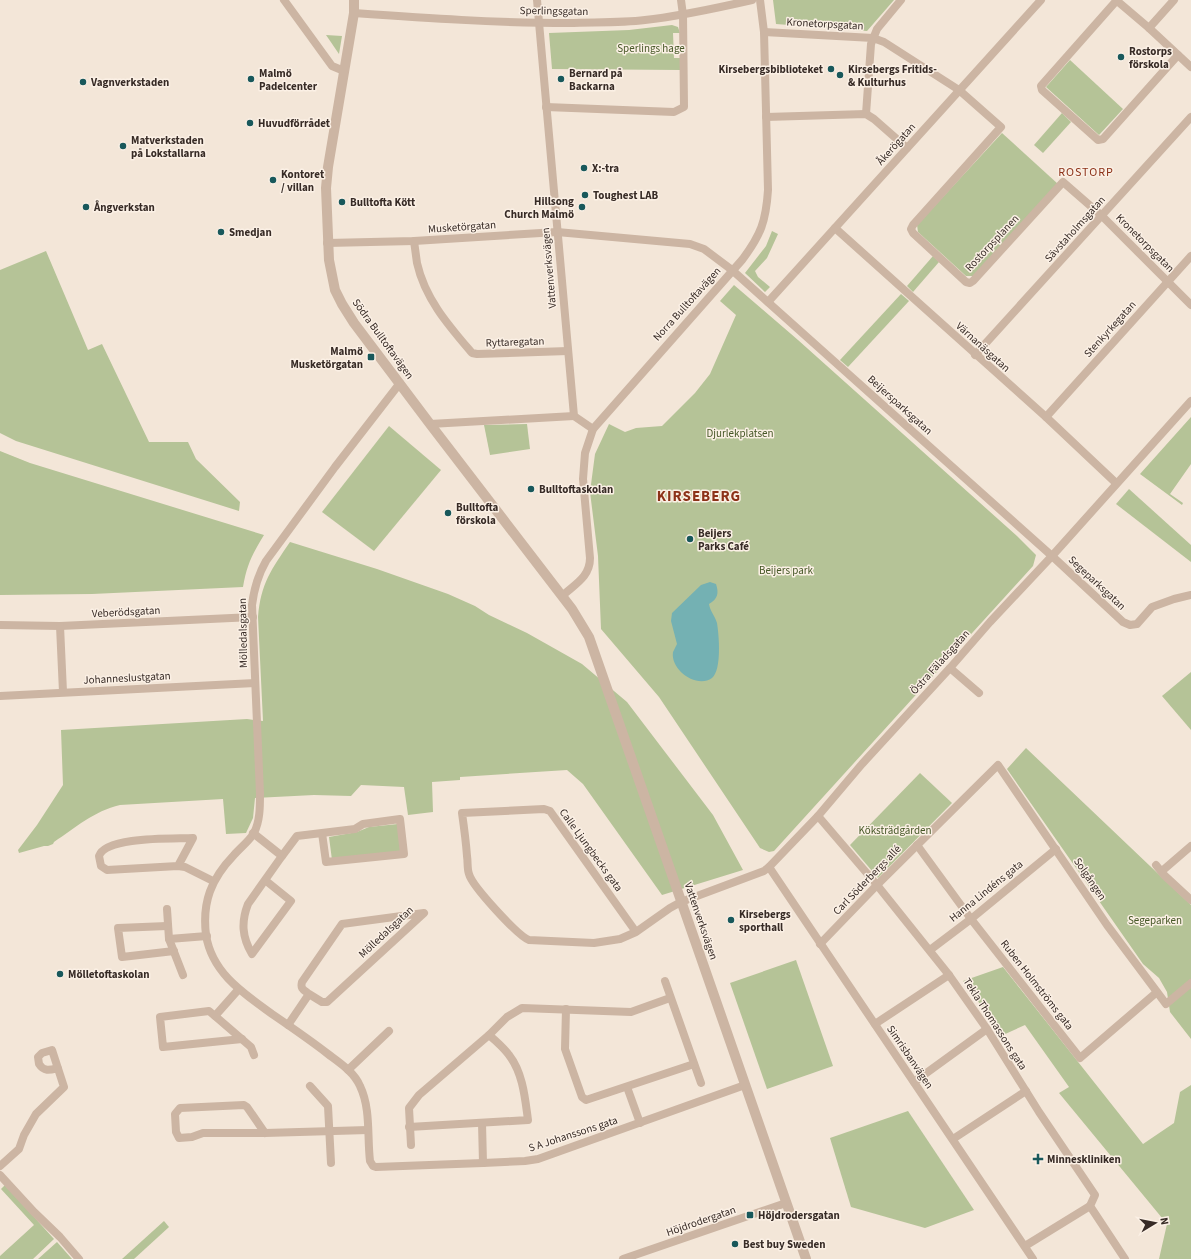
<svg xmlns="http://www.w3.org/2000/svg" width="1191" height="1259" font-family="'Source Sans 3',sans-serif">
<rect width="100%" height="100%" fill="#f3e6d8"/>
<g fill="#b5c397">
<polygon points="773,0 894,0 867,31 776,24"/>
<polygon points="672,25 678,27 680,33 673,33 674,58 680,58 680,70 552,69 549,33 629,30"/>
<polygon points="326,35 342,36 339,54"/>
<polygon points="1070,60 1123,109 1099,135 1046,87"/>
<polygon points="1062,113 1071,122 1043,153 1034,145"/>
<polygon points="1002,133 1058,184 974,276 966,276 918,232 917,225"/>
<polygon points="772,231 778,234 767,258 755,271 758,277 770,287 765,292 745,273 766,246"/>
<polygon points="46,251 88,350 102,344 149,442 188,442 196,459 240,502 239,511 16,441 0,433 0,270"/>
<polygon points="933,256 939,262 913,292 907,286"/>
<polygon points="734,285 798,340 1017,536 1036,555 1033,566 1013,588 774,851 769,852 760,848 659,697 601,629 598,556 590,492 595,454 609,424 625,432 636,428 662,426 695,393 710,374 736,315 720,301"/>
<polygon points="901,294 909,301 848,367 840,360"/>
<polygon points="1191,417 1191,464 1170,494 1183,503 1182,505 1140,474"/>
<polygon points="527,424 530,449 490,455 484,425"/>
<polygon points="389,426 441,470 374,551 322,512"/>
<path d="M0 451 30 463 264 535C252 555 247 564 243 587L92 594 0 595Z"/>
<polygon points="1129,489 1191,545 1191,562 1116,504"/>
<path d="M290 542 377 569 448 594 475 606 489 615 527 633 582 664 627 702 713 815 743 870 662 895 583 784 567 770 460 777V780L432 782 433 812 408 815 404 787 361 785 351 796 314 795 255 798 253 818 246 833 226 834 223 799 120 805C94 811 75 828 54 842L53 844 48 846H44L19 853 18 850 37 825 63 785 61 730 247 719 263 721 258 617C261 583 271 570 290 542Z"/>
<polygon points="1191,672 1191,730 1162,696"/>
<polygon points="1026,748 1191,905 1191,1039 1170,1012 1167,992 1159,978 1143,964 1007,769"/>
<polygon points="920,773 952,803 878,878 850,845"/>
<polygon points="398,824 402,852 332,860 329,837 357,832 369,827"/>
<polygon points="796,960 833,1066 767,1089 730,983"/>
<polygon points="1003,967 1143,1144 1174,1123 1180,1092 1191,1085 1191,1259 1159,1259 1167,1224 1059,1093 1069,1087 1025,1025 1003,1035 963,981"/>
<polygon points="908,1111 974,1210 925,1228 851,1207 830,1138"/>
<polygon points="5,1185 54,1239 33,1259 0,1259 0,1256 34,1225 1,1189"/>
<polygon points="164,1221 169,1227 134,1259 122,1259"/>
<polygon points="57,1242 72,1259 38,1259"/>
</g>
<path fill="#74b1b3" d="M710 582 716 584C719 593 718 599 709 604 710 611 715 616 717 623 719 635 722 670 712 678 697 689 670 670 673 652 674 650 676 646 677 644L671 621 672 613 701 585Z"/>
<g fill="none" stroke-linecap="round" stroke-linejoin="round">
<g stroke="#ccb5a3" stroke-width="8">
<polyline points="284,0 332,66 344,71"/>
<polyline points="537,0 574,416 593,429"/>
<polyline points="1116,0 1149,28 1191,67"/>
<polyline points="1117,0 1041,86 1042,90 1098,140 1103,139 1178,55"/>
<path d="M354 13C425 18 497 23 569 23 594 22 620 23 645 20 681 16 717 8 752 0"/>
<polyline points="1149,28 1174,0"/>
<polyline points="764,32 873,38 884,42 959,90 1001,127 913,225 911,229 913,233 966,282 970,283 973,281 1063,182 1102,216 1191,305"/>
<polyline points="546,107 674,112 684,107 683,15 681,0"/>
<polyline points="866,114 871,44 877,29 901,0"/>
<polyline points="766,117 866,114 874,119 907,148"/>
<polyline points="835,228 1046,417 1116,483"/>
<path d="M414 241C415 248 416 256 417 263 425 299 449 326 472 353L477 354 568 351"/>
<polyline points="327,243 414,241 557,232 690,244 704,249 732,270 1052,556 1123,622 1130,625 1137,624 1152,607 1174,599 1191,595"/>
<polyline points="768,302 1041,0"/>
<polyline points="975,355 1191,117"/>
<path d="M400 383 335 467 266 561C258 575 254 589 252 605L260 794C260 807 260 821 254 833 249 841 240 848 234 855 211 879 202 902 206 935 212 973 243 993 272 1014 291 1027 310 1040 328 1054 340 1063 354 1072 360 1086 371 1109 367 1136 370 1161L373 1166 376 1167 483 1163 525 1161 538 1159 745 1085"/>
<polyline points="1046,417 1191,256"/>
<polyline points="430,424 574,416"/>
<path d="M562 596C575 584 590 577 590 558L583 479 585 453 593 429 742 260C761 235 766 221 768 190L764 32 760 0"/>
<polyline points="0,625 60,626 253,617"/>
<polyline points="60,626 63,692"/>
<polyline points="950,668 979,693"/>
<polyline points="0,696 255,683"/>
<polyline points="818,816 877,885 949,975 987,1029 1039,1112 1095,1195 1090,1206 1125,1259"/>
<path d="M253 833 282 856 248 904C241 922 242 937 252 954L291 901 265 880"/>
<polyline points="917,845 971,919 1080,1058 1157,992"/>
<polyline points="282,856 297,836 355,829 363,824 400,819 404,854 326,862 322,833"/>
<polyline points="1156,865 1164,875 1191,900"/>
<path d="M178 866 107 870 101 866 99 856C106 836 174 839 193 838L178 866 185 867 213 881"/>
<polyline points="769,867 1033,1259"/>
<polyline points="1162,871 1191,846"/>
<polyline points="167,909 169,939 183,975"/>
<polyline points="167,926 118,928 122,957 174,951"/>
<path d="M636 932 550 811 544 809 462 813C464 827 466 842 467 856 468 862 467 869 469 874 472 886 518 936 529 940L594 943 620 939 636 932 670 908 681 902 764 871 769 867 818 816 862 764 950 668 990 622 1052 556 1191 401"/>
<polyline points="169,939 207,936"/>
<polyline points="820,944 877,885 998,765 1107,925 1166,1004 1191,983"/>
<polyline points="930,950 971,919 1056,849"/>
<polyline points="665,981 701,1083"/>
<polyline points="238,990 215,1016 251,1047 254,1055"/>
<polyline points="566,1009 565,1049 582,1097 586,1100 694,1064"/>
<polyline points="215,1016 209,1011 160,1017 163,1047 242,1039"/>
<polyline points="875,1024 949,975"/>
<path d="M288 1025 309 994 322 1002H327L424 913 342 924 302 982C300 989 304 990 309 994"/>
<polyline points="348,1070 389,1031"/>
<polyline points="914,1082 987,1029"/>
<polyline points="310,1086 328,1106 331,1163"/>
<polyline points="627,1087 640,1123"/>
<polyline points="482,1123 483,1163"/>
<path d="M409 1127 528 1120C525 1098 523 1073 509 1055 504 1048 496 1041 489 1035"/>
<polyline points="265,1133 247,1107 244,1105 180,1108 175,1114 176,1132 179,1138 192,1137 203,1133 265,1133 368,1130"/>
<polyline points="953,1139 1026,1091"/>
<polyline points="411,1145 409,1108 419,1095 489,1035 507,1017 522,1008 631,1012 670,998"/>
<path d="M0 1166 19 1149 24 1135 36 1114 64 1087 52 1050 42 1053 38 1057 39 1064C44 1072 50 1070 58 1068"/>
<polyline points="0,1175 34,1212 60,1237 79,1259"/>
<polyline points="1025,1246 1090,1206"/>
<polyline points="623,1259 786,1203"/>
</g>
<polyline stroke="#ccb5a3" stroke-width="10" points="354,0 354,13 328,167 326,188 329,260 335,290 342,304 354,323 430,424 572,609 589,637 806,1259"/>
</g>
<g fill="#18585b" stroke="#fbf0e5" stroke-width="1.5">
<circle cx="1121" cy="57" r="4"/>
<circle cx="831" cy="69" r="4"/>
<circle cx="840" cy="75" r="4"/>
<circle cx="251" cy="79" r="4"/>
<circle cx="561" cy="79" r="4"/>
<circle cx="83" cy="82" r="4"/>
<circle cx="250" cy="123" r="4"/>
<circle cx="123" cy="146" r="4"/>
<circle cx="584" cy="168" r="4"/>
<circle cx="273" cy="180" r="4"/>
<circle cx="585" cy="195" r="4"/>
<circle cx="342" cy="202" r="4"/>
<circle cx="86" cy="207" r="4"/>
<circle cx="582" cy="207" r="4"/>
<circle cx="221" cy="232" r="4"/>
<rect x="367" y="353" width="8" height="8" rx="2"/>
<circle cx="531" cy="489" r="4"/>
<circle cx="448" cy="513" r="4"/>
<circle cx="690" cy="539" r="4"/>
<circle cx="731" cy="920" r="4"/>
<circle cx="60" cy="974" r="4"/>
<path d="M1036 1153h4v4h4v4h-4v4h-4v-4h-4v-4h4z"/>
<rect x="746" y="1211" width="8" height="8" rx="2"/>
<circle cx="735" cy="1244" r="4"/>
</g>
<g text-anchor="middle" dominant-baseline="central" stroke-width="3" stroke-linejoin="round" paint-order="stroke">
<g font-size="11" fill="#372b26" stroke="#fbf0e5">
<text transform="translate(554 11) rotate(1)">Sperlingsgatan</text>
<text transform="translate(825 24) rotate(3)">Kronetorpsgatan</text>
<text transform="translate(896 144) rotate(-48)">Åkerögatan</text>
<text transform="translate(462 227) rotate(-4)">Musketörgatan</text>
<text transform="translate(1075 229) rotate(-48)">Sävstaholmsgatan</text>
<text transform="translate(992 243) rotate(-47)">Rostorpsplanen</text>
<text transform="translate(1145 243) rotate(45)">Kronetorpsgatan</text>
<text transform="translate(549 268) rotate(-95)">Vattenverksvägen</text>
<text transform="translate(687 304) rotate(-48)">Norra Bulltoftavägen</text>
<text transform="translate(1110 329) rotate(-48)">Stenkyrkegatan</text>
<text transform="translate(383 339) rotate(54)">Södra Bulltoftavägen</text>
<text transform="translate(515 342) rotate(-2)">Ryttaregatan</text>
<text transform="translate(983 347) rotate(42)">Värnanäsgatan</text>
<text transform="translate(900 405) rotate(42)">Beijersparksgatan</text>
<text transform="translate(1097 583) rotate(43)">Segeparksgatan</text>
<text transform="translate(126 612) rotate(-3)">Veberödsgatan</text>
<text transform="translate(243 633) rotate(-91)">Mölledalsgatan</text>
<text transform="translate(940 662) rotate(-48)">Östra Fäladsgatan</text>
<text transform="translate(127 678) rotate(-3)">Johanneslustgatan</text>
<text transform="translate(591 850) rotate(54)">Calle Ljungbecks gata</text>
<text transform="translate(1090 879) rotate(56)">Solgången</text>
<text transform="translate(867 880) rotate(-46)">Carl Söderbergs allé</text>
<text transform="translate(986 891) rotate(-39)">Hanna Lindéns gata</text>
<text transform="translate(701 921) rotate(71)">Vattenverksvägen</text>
<text transform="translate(386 932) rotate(-43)">Mölledalsgatan</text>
<text transform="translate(1037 985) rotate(52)">Ruben Holmströms gata</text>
<text transform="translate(995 1024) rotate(57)">Tekla Thomassons gata</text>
<text transform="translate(910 1057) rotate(56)">Simrisbanvägen</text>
<text transform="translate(573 1134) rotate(-18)">S A Johanssons gata</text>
<text transform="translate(701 1221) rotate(-19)">Höjdrodergatan</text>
</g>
<g font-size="11" fill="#465727" stroke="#fbf0e5">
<text x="651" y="48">Sperlings hage</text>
<text x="740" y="433">Djurlekplatsen</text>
<text x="786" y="570">Beijers park</text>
<text x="895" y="830">Köksträdgården</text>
<text x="1155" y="920">Segeparken</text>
</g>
<g font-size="11" font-weight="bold" fill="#372b26" stroke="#fbf0e5" text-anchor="start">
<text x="1129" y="51">Rostorps<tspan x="1129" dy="13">förskola</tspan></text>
<text x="823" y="69" text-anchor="end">Kirsebergsbiblioteket</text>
<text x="848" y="69">Kirsebergs Fritids-<tspan x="848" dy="13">&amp; Kulturhus</tspan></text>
<text x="259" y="73">Malmö<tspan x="259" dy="13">Padelcenter</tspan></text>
<text x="569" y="73">Bernard på<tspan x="569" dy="13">Backarna</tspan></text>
<text x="91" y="82">Vagnverkstaden</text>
<text x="258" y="123">Huvudförrådet</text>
<text x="131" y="140">Matverkstaden<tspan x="131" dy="13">på Lokstallarna</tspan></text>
<text x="592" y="168">X:-tra</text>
<text x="281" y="174">Kontoret<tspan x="281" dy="13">/ villan</tspan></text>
<text x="593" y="195">Toughest LAB</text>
<text x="574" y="201" text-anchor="end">Hillsong<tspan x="574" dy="13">Church Malmö</tspan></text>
<text x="350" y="202">Bulltofta Kött</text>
<text x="94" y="207">Ångverkstan</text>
<text x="229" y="232">Smedjan</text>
<text x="363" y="351" text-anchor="end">Malmö<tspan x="363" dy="13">Musketörgatan</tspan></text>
<text x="539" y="489">Bulltoftaskolan</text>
<text x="456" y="507">Bulltofta<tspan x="456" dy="13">förskola</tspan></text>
<text x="698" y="533">Beijers<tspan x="698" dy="13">Parks Café</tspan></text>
<text x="739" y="914">Kirsebergs<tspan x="739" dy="13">sporthall</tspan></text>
<text x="68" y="974">Mölletoftaskolan</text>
<text x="1047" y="1159">Minneskliniken</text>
<text x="758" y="1215">Höjdrodersgatan</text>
<text x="743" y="1244">Best buy Sweden</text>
</g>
<g font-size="12" letter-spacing="1" fill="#8c3218" stroke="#fbf0e5">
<text x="1086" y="172">ROSTORP</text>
</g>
<g font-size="15" font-weight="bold" letter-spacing="1" fill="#8c3218" stroke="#fbf0e5">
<text x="699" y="496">KIRSEBERG</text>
</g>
</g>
<g transform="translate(1155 1223) rotate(80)" stroke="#fbf0e5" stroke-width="3" paint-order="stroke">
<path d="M0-3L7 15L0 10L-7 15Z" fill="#372b26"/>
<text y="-6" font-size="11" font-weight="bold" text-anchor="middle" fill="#372b26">N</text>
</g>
</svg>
